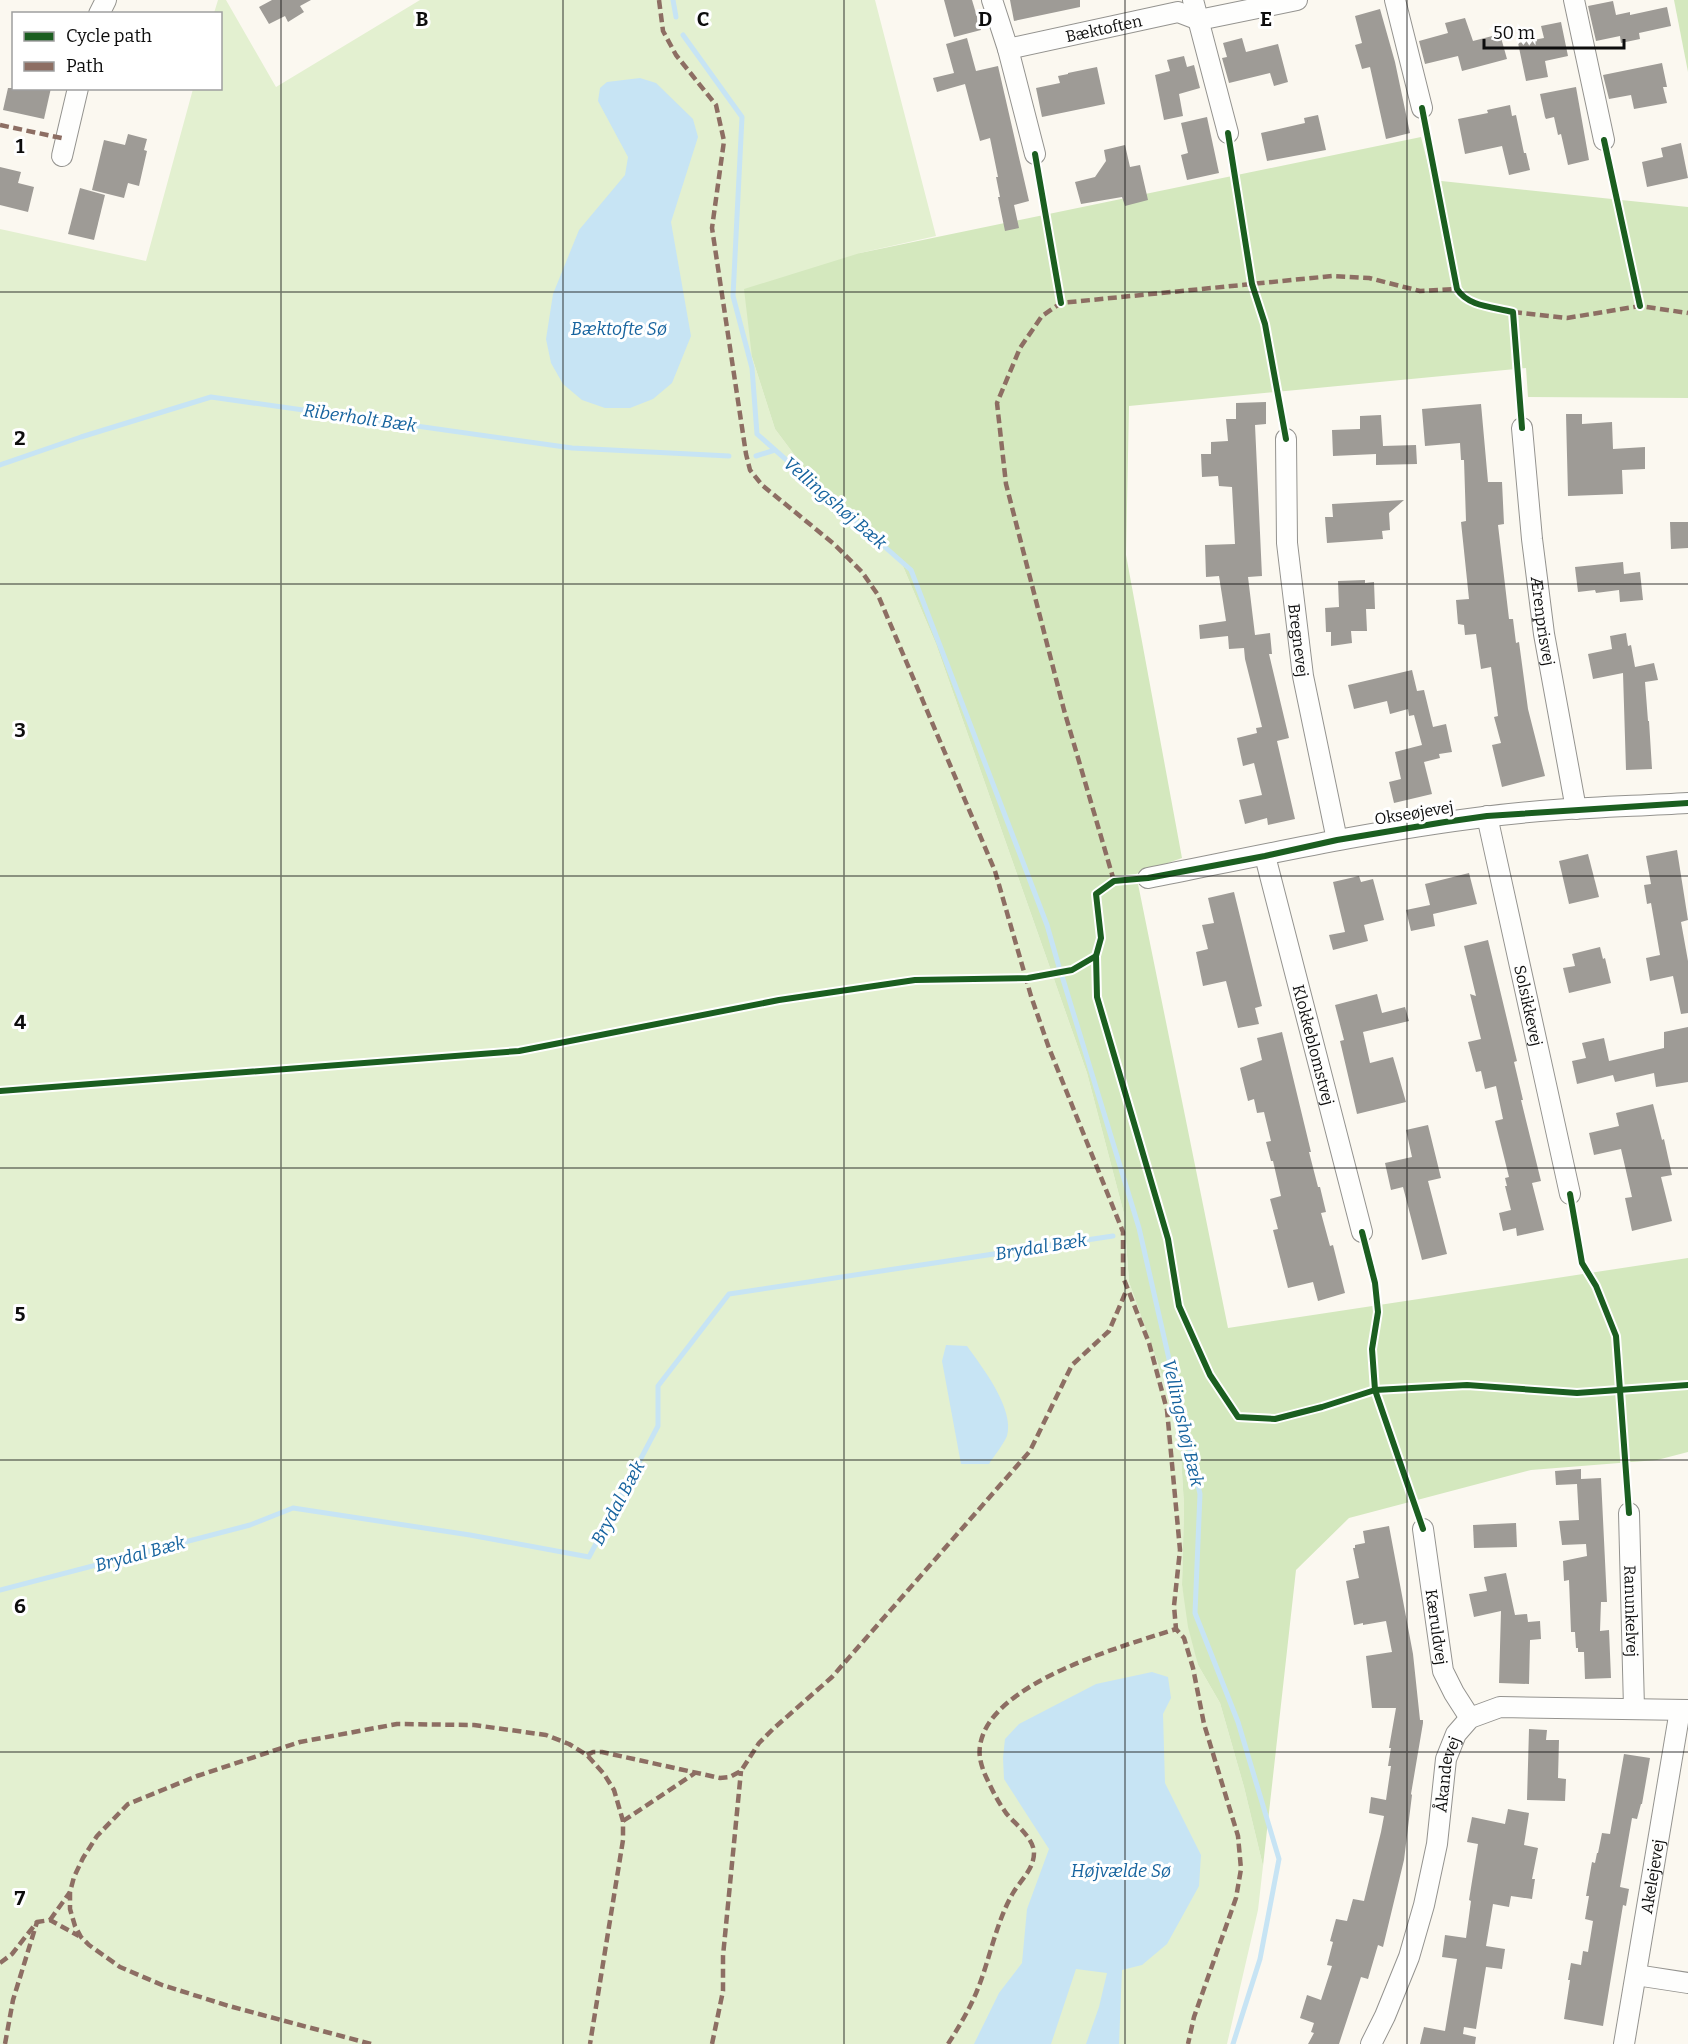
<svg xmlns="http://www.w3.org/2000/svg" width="1688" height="2044" font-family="Bitter,serif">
<rect width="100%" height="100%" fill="#fbf8f0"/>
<polygon fill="#e3f0d0" points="218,0 226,0 276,87 420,0 875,0 936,236 860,253 752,357 775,429 817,485 902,564 936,644 1087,1073 1124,1214 1129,1282 1179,1423 1184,1506 1182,1585 1198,1665 1220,1703 1244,1787 1263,1866 1258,1910 1227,2044 0,2044 0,229 146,261 193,89 220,88 220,14 214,13"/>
<g fill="#d4e8be">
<polygon points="1674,0 1688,0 1688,72"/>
<polygon points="1421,137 1432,180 1688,207 1688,398 1528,397 1526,368 1129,406 1126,555 1182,858 1136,874 1228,1328 1688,1258 1688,1452 1657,1460 1531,1470 1349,1518 1296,1570 1263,1866 1244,1787 1220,1703 1198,1665 1188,1627 1182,1585 1184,1506 1179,1423 1129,1282 1124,1214 1087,1073 936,644 902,564 817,485 775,429 752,357 744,289 860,253"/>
</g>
<g fill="#c7e4f4">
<polygon points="640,78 656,83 693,119 698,137 671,222 691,336 672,383 653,399 630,408 605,408 582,400 563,384 551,363 546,339 553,294 579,230 625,175 628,157 598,101 600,88 607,82"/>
<path d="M946 1345 967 1346C982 1367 1015 1409 1007 1436 1003 1445 994 1456 989 1464H961L942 1361Z"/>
<polygon points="1152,1672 1168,1677 1171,1698 1163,1714 1165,1783 1201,1855 1199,1886 1167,1944 1142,1965 1122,1970 1119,2044 1086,2044 1099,2007 1107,1973 1076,1969 1051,2044 974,2044 999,1993 1022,1963 1027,1909 1049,1849 1004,1779 1003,1758 1005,1739 1019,1724 1096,1684"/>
</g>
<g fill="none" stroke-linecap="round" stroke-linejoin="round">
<g stroke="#c7e4f4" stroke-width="5">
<polyline points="673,0 676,17"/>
<polyline points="683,35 742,117 733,296 752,368 757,434 911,570 1047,925 1059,967"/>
<polyline points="756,456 775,450"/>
<polyline points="0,465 81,437 211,397 572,448 729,456"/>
<polyline points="1062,976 1139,1228 1200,1494 1195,1613 1238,1722 1279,1859 1260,1959 1233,2044"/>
<polyline points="0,1590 250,1525 293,1508 470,1535 589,1557 658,1426 658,1386 729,1294 1113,1236"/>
</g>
</g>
<g fill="#9e9b96">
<polygon points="272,0 311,0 300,6 304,12 288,22 285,16 269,24 259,7"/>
<polygon points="944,0 972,0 981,30 954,37"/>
<polygon points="1010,0 1080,0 1080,7 1014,21"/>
<polygon points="1613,1 1616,15 1630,12 1630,15 1667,7 1671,26 1639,33 1640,39 1621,43 1620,36 1596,41 1588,6"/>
<polygon points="1380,9 1395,62 1410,133 1386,139 1370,67 1362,69 1355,45 1362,43 1355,16"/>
<polygon points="1465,18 1473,41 1500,34 1507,59 1462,71 1458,56 1425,64 1419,41 1448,33 1445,23"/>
<polygon points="1561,22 1568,56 1545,61 1548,77 1526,81 1518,43 1544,38 1541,26"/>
<polygon points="967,38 976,71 998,66 1029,201 1014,205 1019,228 1005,231 998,197 1000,197 996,177 998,177 990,138 980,141 965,84 937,92 933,78 954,73 946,44"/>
<polygon points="1242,38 1246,52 1278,44 1288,82 1274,86 1270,73 1229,83 1222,58 1227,57 1223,43"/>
<polygon points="1184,56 1187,67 1194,65 1200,88 1179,94 1183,116 1164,120 1155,75 1170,71 1167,60"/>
<polygon points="1662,63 1667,87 1663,87 1667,103 1634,109 1631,95 1609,99 1603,75"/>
<polygon points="1097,67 1105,104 1042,117 1036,88 1060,83 1058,76 1068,74 1068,73"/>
<polygon points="1576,87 1589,160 1568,165 1561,134 1558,135 1554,117 1546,119 1545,117 1540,94"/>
<polygon points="8,88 51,88 44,119 3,110"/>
<polygon points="1510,105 1512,116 1516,115 1524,153 1526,153 1530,170 1509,175 1502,146 1465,154 1458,119 1488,113 1487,110"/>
<polygon points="1318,115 1326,150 1267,161 1261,133 1305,123 1304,118"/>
<polygon points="1207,117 1219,173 1187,180 1181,155 1188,153 1181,123"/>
<polygon points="128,134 147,139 144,150 147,151 139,186 128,183 124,198 92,190 104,140 125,145"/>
<polygon points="1681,143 1688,178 1647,187 1642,162 1663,157 1661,148"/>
<polygon points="1125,145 1130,167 1140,165 1148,200 1125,206 1122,197 1081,204 1075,182 1095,177 1106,161 1104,150"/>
<polygon points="0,167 21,172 18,183 34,187 28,212 0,205"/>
<polygon points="80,188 105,195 94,240 68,234"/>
<polygon points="1266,402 1266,424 1255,425 1262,576 1248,577 1255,635 1270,633 1272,654 1269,654 1289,738 1277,741 1295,819 1268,825 1267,818 1245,824 1239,800 1262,795 1254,763 1243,766 1237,738 1257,733 1256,728 1262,727 1245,659 1244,648 1229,649 1228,636 1200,639 1199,625 1226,621 1219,576 1206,577 1205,545 1235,544 1232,487 1219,486 1218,476 1202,477 1201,454 1211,454 1211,442 1228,441 1226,419 1236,419 1236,403"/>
<polygon points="1481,404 1488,482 1502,482 1504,524 1498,525 1509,619 1513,619 1516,643 1519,642 1528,709 1545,776 1502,787 1492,745 1501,743 1494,717 1498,716 1491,667 1481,669 1476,634 1465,635 1464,625 1458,624 1456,600 1469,599 1461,522 1466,521 1464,460 1461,460 1460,443 1425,446 1422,409"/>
<polygon points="1566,414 1582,414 1582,424 1612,422 1613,449 1645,447 1645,469 1622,470 1623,494 1568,496"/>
<polygon points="1381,415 1383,446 1416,445 1417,464 1376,465 1376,454 1333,456 1332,430 1360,429 1360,416"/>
<polygon points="1404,500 1389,513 1390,530 1382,531 1383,539 1327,543 1325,517 1333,517 1332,504"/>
<polygon points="1670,522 1688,522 1688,548 1671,549"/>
<polygon points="1623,562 1624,574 1640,572 1643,600 1620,602 1619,590 1596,593 1595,590 1578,592 1575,567"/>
<polygon points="1365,580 1365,583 1374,582 1375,609 1366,609 1367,631 1351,631 1352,643 1331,646 1331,632 1326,632 1325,608 1339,607 1338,581"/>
<polygon points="1626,633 1628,646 1631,645 1635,667 1654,663 1658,680 1645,682 1648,721 1649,721 1652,769 1626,770 1623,673 1593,679 1588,654 1612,649 1610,636"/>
<polygon points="1412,670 1417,691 1424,690 1433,727 1446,724 1452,752 1439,754 1440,758 1424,762 1432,794 1394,803 1389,782 1401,779 1395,752 1422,745 1414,715 1409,716 1408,709 1390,714 1387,701 1354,709 1348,685"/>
<polygon points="1677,850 1688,920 1681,922 1688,961 1688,1013 1681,1014 1673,976 1650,981 1646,958 1660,955 1651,903 1647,904 1644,885 1651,884 1646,856"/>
<polygon points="1588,854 1599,897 1569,904 1559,861"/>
<polygon points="1469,873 1477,904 1433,914 1435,926 1411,931 1406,910 1430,905 1425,884"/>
<polygon points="1359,876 1361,882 1373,879 1384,920 1364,925 1368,941 1333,950 1329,935 1345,932 1333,882"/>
<polygon points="1234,892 1262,1006 1255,1008 1259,1024 1238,1028 1226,981 1203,986 1196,952 1208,949 1202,925 1214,923 1208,898"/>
<polygon points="1488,940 1517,1061 1514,1062 1523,1100 1521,1100 1541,1181 1532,1183 1544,1230 1517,1236 1516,1228 1503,1231 1499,1213 1511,1210 1505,1186 1507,1186 1505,1178 1509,1177 1495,1121 1503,1119 1496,1086 1485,1089 1481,1071 1476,1072 1468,1042 1481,1039 1470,994 1476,996 1464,946"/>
<polygon points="1600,947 1603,959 1605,958 1611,983 1569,993 1563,968 1575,966 1572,954"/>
<polygon points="1377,994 1382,1013 1405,1007 1409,1021 1363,1032 1370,1063 1393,1057 1406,1102 1357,1114 1340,1041 1344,1040 1335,1005"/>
<polygon points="1688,1027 1688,1082 1656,1087 1654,1073 1615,1082 1613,1075 1577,1084 1572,1061 1586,1058 1582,1043 1604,1038 1609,1061 1664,1048 1664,1032"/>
<polygon points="1282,1032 1311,1152 1309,1152 1318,1187 1320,1187 1326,1212 1321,1213 1330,1246 1333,1245 1345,1293 1318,1301 1313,1282 1288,1288 1273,1230 1278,1229 1270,1199 1281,1196 1273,1161 1271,1161 1266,1142 1271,1141 1264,1112 1257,1113 1254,1099 1248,1101 1240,1068 1262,1060 1257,1038"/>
<polygon points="1653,1104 1662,1140 1664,1139 1672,1175 1661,1177 1672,1221 1632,1231 1625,1198 1632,1197 1621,1149 1594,1155 1589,1133 1619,1126 1616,1113"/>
<polygon points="1428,1125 1441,1178 1428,1181 1447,1254 1422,1260 1403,1187 1391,1190 1385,1163 1412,1157 1406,1130"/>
<polygon points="1581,1469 1581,1479 1601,1478 1607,1602 1601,1602 1600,1631 1609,1630 1611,1678 1585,1679 1584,1652 1578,1652 1578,1648 1576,1648 1575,1632 1571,1632 1569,1580 1564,1581 1563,1561 1587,1556 1586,1544 1562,1545 1559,1521 1579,1520 1577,1484 1556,1485 1555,1471"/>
<polygon points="1516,1523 1517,1547 1474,1548 1473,1525"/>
<polygon points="1389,1526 1413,1654 1420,1720 1423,1720 1423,1723 1411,1794 1412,1795 1404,1860 1383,1947 1378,1945 1368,1979 1361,1977 1339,2044 1308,2044 1314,2033 1311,2032 1314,2023 1300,2018 1307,1995 1321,2000 1332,1966 1327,1965 1333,1942 1330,1941 1336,1919 1347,1921 1353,1899 1364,1901 1381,1832 1384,1816 1369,1813 1371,1797 1386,1800 1391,1766 1388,1766 1391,1748 1389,1748 1396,1708 1372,1708 1366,1656 1392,1652 1386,1621 1363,1625 1363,1623 1354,1625 1346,1581 1359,1578 1353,1548 1355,1548 1355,1545 1365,1543 1363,1531"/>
<polygon points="1506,1573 1515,1615 1527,1614 1528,1622 1540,1621 1541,1639 1530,1640 1529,1684 1499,1683 1501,1611 1474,1617 1469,1594 1487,1591 1484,1577"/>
<polygon points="1529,1729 1547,1730 1546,1740 1559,1740 1558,1778 1566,1779 1565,1801 1527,1800"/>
<polygon points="1624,1754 1650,1758 1642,1804 1641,1804 1637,1819 1632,1818 1620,1887 1629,1889 1626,1906 1623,1905 1603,2026 1564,2019 1570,1980 1568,1980 1571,1963 1581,1965 1583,1951 1588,1952 1593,1921 1585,1919 1589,1896 1586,1896 1592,1862 1595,1863 1597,1853 1598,1853 1602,1833 1610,1834"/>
<polygon points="1508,1809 1529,1813 1524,1845 1538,1848 1532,1879 1535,1879 1532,1899 1511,1896 1509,1907 1493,1904 1486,1946 1505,1949 1502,1969 1486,1967 1476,2029 1464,2027 1463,2034 1476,2037 1475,2044 1420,2044 1424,2027 1445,2031 1457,1959 1442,1957 1445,1935 1466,1938 1471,1901 1469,1900 1478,1844 1467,1842 1472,1817 1505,1824"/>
</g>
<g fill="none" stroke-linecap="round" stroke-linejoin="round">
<g stroke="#94938f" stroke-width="22">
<g id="minor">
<polyline points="992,0 1008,49 1035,154"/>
<polyline points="1193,0 1228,133"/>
<polyline points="1395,0 1422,108"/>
<polyline points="1574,0 1604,140"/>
<polyline points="99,14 106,0"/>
<path id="s1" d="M1008 49 1178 12 1199 20 1297 0"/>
<polyline points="62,156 78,88"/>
<path id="s2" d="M1522 428 1532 539 1544 634 1576 809"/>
<path id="s3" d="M1286 439 1287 543 1303 676 1337 840"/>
<path id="s4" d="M1487 816 1570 1194"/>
<path id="s5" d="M1265 856 1362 1232"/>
<path d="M1148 878C1259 856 1371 831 1484 817 1551 808 1620 807 1688 803"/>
<path id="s6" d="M1629 1513 1634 1708"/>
<path id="s7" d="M1423 1529 1443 1671 1454 1693 1470 1718"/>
<polyline points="1636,1975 1688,1983"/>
<path id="s8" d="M1371 2044 1385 2016 1409 1957 1424 1905 1437 1844 1446 1759 1456 1734 1470 1718 1500 1707 1688 1710"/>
<path id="s9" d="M1624 2044 1680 1710"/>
</g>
</g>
<use href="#minor" stroke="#fefefd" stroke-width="20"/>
<g stroke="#8d6e63" stroke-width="4.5" stroke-dasharray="9 4.5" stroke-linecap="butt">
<polyline points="659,0 663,31 676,55 716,105 724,141 712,228 746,454 750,470 762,485 834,544 862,572 878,595 995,871 1031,996 1049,1048 1123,1232 1123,1277 1149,1343 1167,1410 1180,1550 1174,1606 1176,1629"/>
<polyline points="0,125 66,139"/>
<polyline points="1513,312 1567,318 1640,306 1688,313"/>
<polyline points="1114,881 1064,710 1006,484 997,403 1020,348 1042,316 1061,303 1332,276 1369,278 1420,291 1457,289"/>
<polyline points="587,1755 593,1752 602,1752 720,1778 730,1777 741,1771 759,1743 773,1729 832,1677 1030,1451 1072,1365 1109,1331 1127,1289"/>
<polyline points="623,1821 695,1773"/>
<polyline points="50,1920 70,1892"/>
<polyline points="0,1963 12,1954 37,1922 50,1920 79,1936"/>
<polyline points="5,2044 13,2000 37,1922"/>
<polyline points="371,2044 229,2006 162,1985 120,1967 89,1945 81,1937 75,1926 70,1909 70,1892 74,1877 83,1858 97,1836 128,1804 197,1776 300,1742 397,1724 474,1725 546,1735 569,1744 587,1755 604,1774 614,1790 623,1821 623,1840 590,2044"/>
<polyline points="712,2044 723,1991 723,1956 741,1771"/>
<path d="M948 2044C957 2030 966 2015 973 2000 989 1966 994 1926 1013 1893 1020 1881 1034 1869 1034 1853 1034 1838 1015 1824 1006 1813 999 1803 993 1792 988 1781 983 1771 978 1758 980 1746 989 1682 1124 1646 1176 1629L1184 1638 1193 1668 1204 1724 1238 1836 1241 1869 1236 1898 1194 2017 1188 2044"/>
</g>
<g stroke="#fff" stroke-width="10">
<g id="cycleway">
<path d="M1422 108 1457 289C1468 307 1495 307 1513 312L1522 428"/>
<polyline points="1228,133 1252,284 1265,324 1286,439"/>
<polyline points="1604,140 1640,306"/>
<polyline points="1035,154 1061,303"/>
<polyline points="1096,956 1097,997 1168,1239 1179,1306 1210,1375 1238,1417 1275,1419 1322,1407 1375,1390 1467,1385 1577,1393 1688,1385"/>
<polyline points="0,1091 519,1051 779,1000 915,980 1028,978 1072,970 1096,956 1101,938 1096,894 1114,881 1148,878 1265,856 1337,840 1445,822 1487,816 1688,803"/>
<polyline points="1570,1194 1582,1263 1596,1286 1616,1336 1629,1513"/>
<polyline points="1362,1232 1375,1283 1378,1312 1372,1349 1375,1390 1423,1529"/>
</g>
</g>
<use href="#cycleway" stroke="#1b5e20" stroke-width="6"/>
</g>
<path fill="none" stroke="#0d0d0d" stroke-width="1.5" stroke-opacity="0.55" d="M281 0V2044M563 0V2044M844 0V2044M1125 0V2044M1407 0V2044M0 292H1688M0 584H1688M0 876H1688M0 1168H1688M0 1460H1688M0 1752H1688"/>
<g text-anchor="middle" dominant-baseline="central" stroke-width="6" stroke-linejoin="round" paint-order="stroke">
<g font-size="16" fill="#0d0d0d" stroke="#fff">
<text stroke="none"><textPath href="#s1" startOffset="98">Bæktoften</textPath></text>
<text stroke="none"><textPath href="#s2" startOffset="194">Ærenprisvej</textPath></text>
<text stroke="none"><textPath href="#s3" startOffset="202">Bregnevej</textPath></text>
<text transform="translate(1414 813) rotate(-9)">Okseøjevej</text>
<text stroke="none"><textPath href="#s4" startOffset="194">Solsikkevej</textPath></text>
<text stroke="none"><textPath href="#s5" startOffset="195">Klokkeblomstvej</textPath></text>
<text stroke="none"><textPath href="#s6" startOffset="98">Ranunkelvej</textPath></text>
<text stroke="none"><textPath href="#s7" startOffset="99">Kæruldvej</textPath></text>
<text stroke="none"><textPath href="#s8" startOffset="282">Åkandevej</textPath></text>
<text stroke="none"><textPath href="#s9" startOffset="170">Akelejevej</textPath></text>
</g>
<g font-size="18" font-style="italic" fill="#16639e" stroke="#fff">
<text x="619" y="329">Bæktofte Sø</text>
<text transform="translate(360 418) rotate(8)">Riberholt Bæk</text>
<text transform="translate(835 503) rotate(41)">Vellingshøj Bæk</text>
<text transform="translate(1041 1247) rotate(-9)">Brydal Bæk</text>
<text transform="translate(1183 1423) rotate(77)">Vellingshøj Bæk</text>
<text transform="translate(618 1503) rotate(-62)">Brydal Bæk</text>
<text transform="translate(140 1554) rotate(-15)">Brydal Bæk</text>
<text x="1121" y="1871">Højvælde Sø</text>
</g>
</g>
<g font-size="20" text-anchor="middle" font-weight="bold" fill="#0d0d0d" stroke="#fff" stroke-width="6" stroke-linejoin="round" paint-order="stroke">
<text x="422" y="26">B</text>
<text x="703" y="26">C</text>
<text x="985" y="26">D</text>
<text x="1266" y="26">E</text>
<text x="20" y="153">1</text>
<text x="20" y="445">2</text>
<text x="20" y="737">3</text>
<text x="20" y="1029">4</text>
<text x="20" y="1321">5</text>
<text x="20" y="1613">6</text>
<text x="20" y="1905">7</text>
</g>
<rect x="12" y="12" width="210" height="78" fill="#ffffff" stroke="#9e9e9e" stroke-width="1.5"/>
<rect x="24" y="32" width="30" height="9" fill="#1b5e20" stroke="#9e9e9e" stroke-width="1.5"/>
<text x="66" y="42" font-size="18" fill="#0d0d0d">Cycle path</text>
<rect x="24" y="62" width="30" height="9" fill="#8d6e63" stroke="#9e9e9e" stroke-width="1.5"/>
<text x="66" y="72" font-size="18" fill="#0d0d0d">Path</text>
<path d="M1484 39v9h140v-9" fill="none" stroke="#0d0d0d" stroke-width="3"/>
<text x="1493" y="39" font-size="18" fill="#0d0d0d" stroke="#ffffff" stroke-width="4.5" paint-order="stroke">50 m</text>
</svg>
